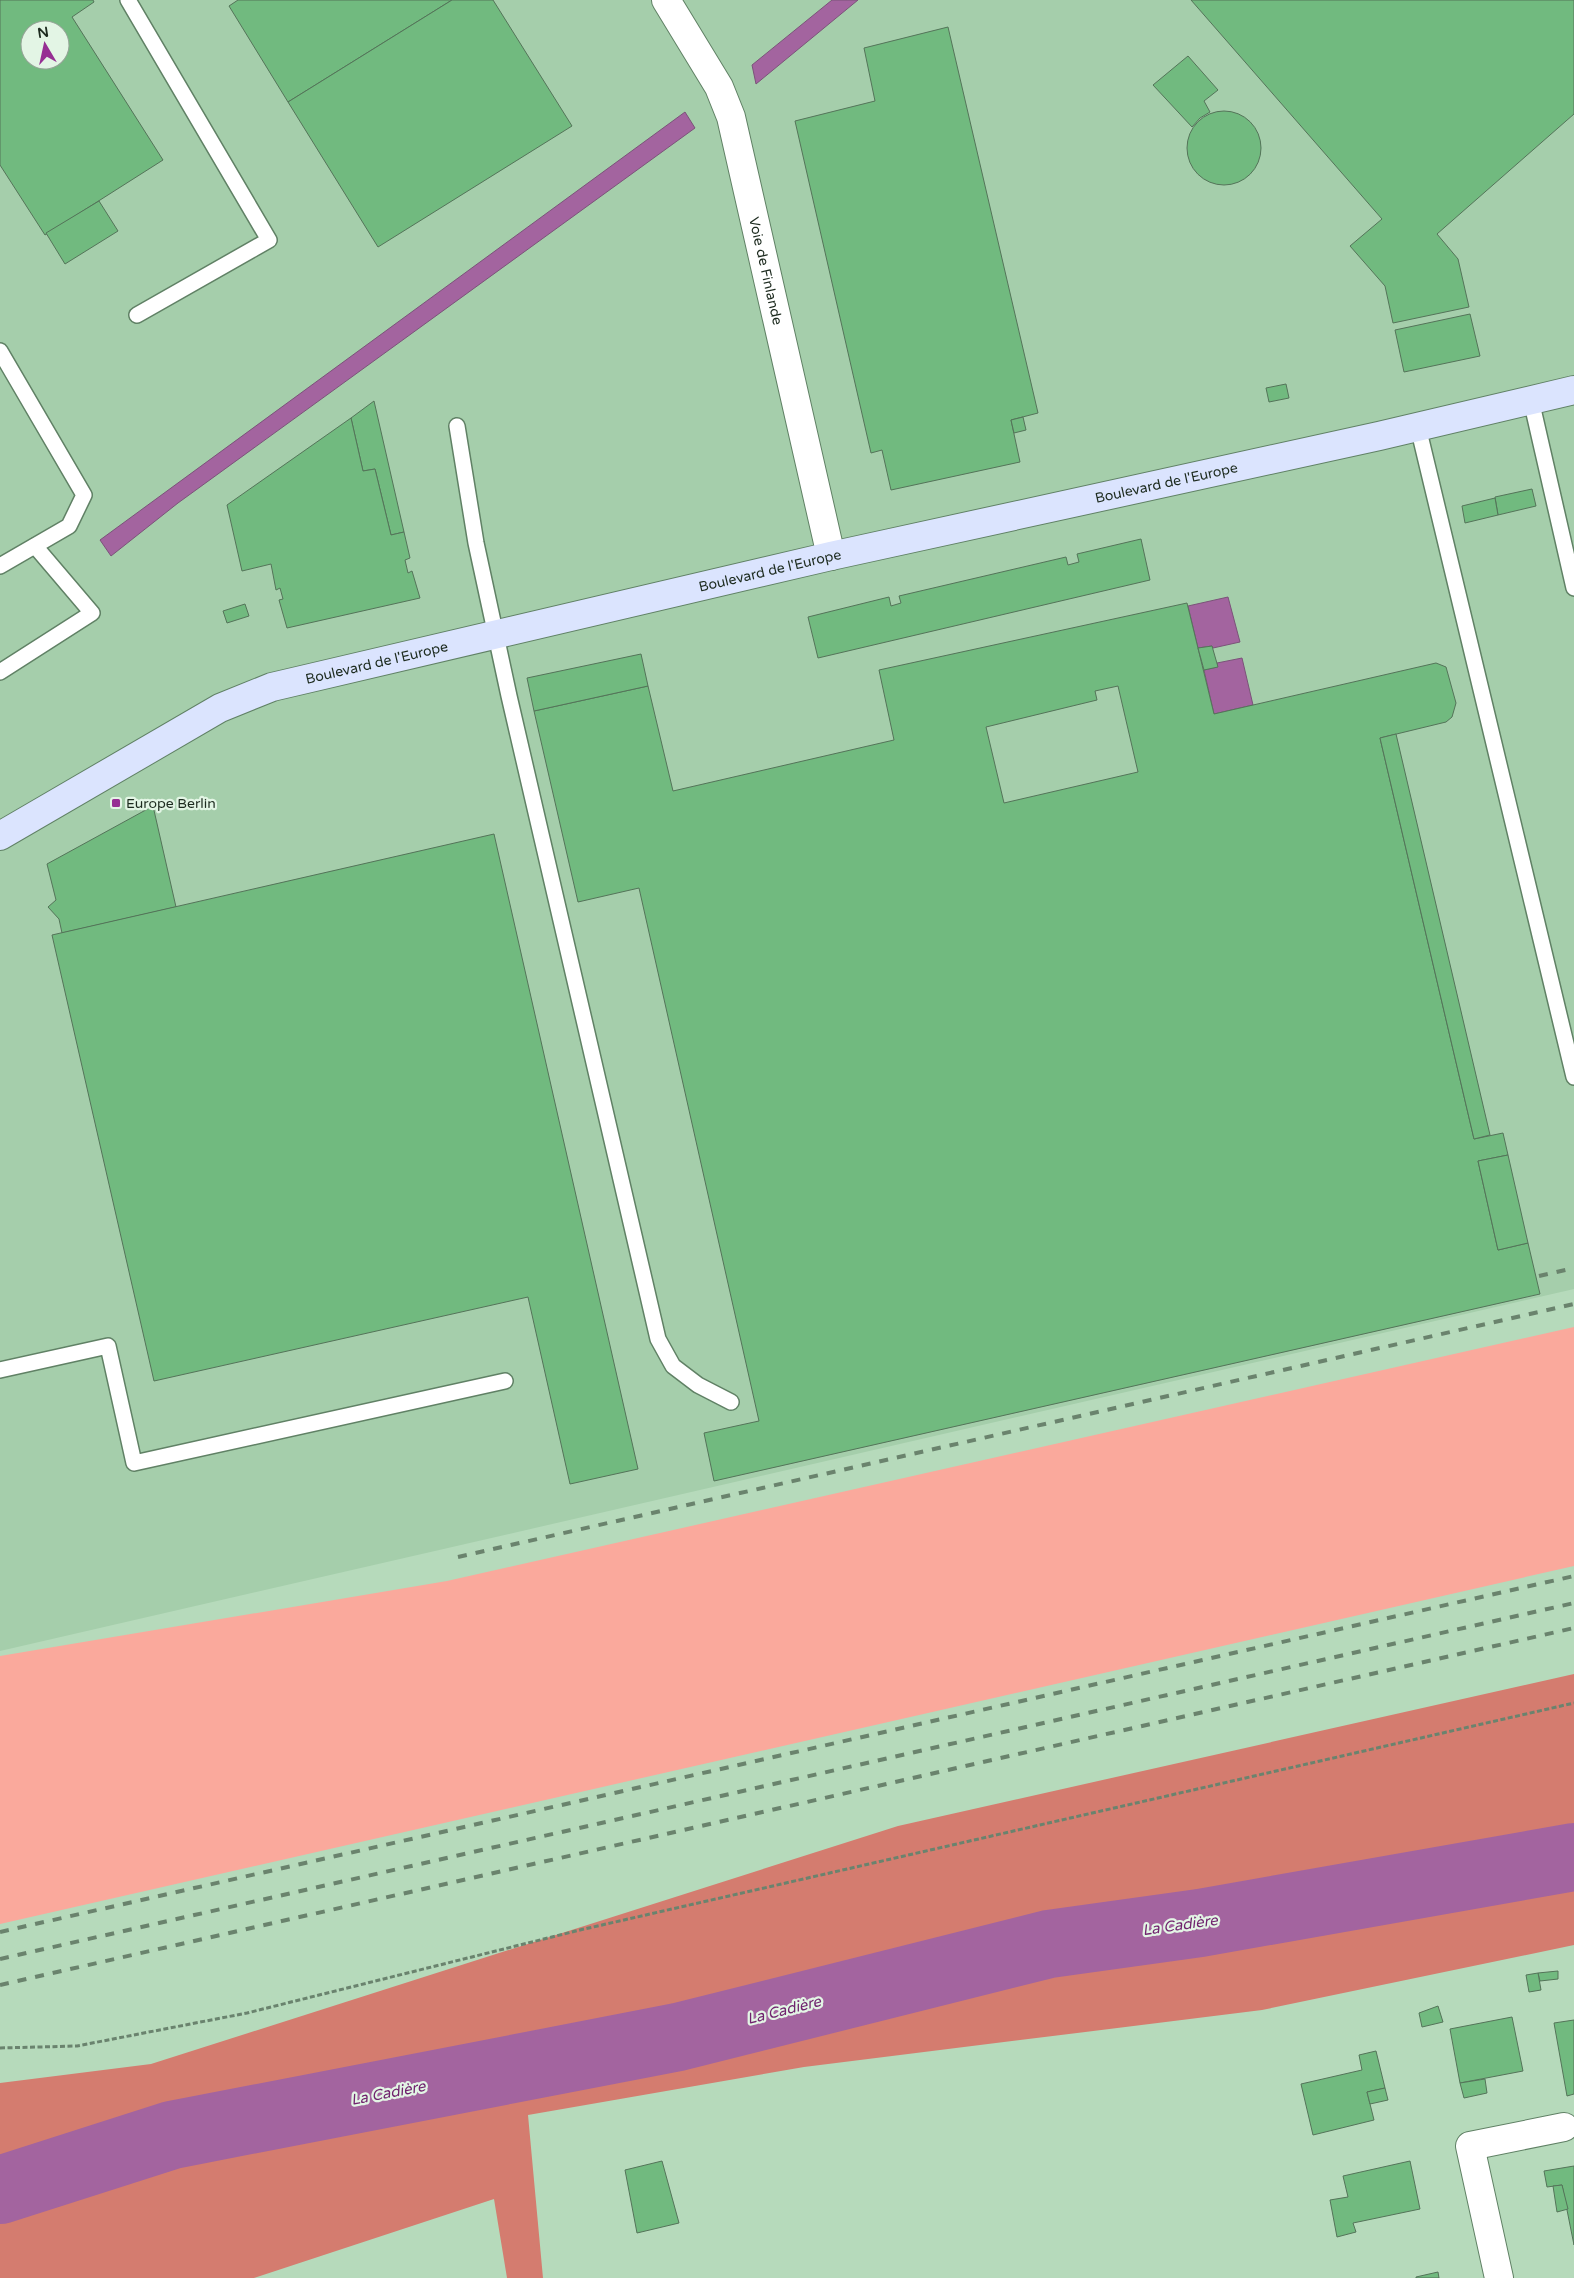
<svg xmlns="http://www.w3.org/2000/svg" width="1574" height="2278" font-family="'Varela Round',sans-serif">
<rect width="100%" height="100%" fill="#b6dabb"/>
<path fill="#a5ceab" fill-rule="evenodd" d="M0 0H1574V1289L0 1651ZM30 30H60V60H30Z"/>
<polygon fill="#faa99c" points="1574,1327 1574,1566 0,1924 0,1656 447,1581"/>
<polygon fill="#d47c6f" points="1574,1674 1574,1945 1262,2010 804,2067 528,2115 543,2278 507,2278 494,2199 254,2278 0,2278 0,2083 151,2064 898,1826"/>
<g fill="#a3649f" stroke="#7b5379">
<polygon points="832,0 858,0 756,84 752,65"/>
<polygon points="685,112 695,128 178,503 111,556 100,540"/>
<polygon points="1228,597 1240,642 1213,648 1212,646 1198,648 1188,606"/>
<polygon points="1242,658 1253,705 1214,714 1204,670 1217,667 1217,663"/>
</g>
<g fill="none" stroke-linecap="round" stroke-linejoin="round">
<polyline stroke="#a3649f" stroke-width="68" points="0,2190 172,2135 678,2037 1049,1944 1200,1923 1574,1857"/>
</g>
<g fill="#71ba7f" stroke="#547459" fill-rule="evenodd">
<path d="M0 0H93L94 2 72 17 163 160 45 235 0 165ZM30 30H60V60H30Z"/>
<polygon points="238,0 452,0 288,102 229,6"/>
<polygon points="452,0 493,0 572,126 378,247 288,102"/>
<polygon points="1191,0 1574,0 1574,114 1437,234 1458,259 1469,307 1393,323 1385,286 1350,246 1382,219"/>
<polygon points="948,27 1038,413 1011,420 1020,462 891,490 882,450 871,453 795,121 875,101 864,48"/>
<polygon points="1188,56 1218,90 1204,101 1210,112 1200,118 1192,127 1153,85"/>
<circle cx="1224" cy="148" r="37"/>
<polygon points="99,201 118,231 65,264 46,233"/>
<polygon points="1470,314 1480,356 1404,372 1395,330"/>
<polygon points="1286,384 1289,398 1269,402 1266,388"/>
<polygon points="374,401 404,532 391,535 375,469 363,471 351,418"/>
<polygon points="1023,417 1026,430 1014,433 1011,420"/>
<polygon points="351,418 363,471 375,469 391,535 404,532 410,558 405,560 408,573 412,571 420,598 287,628 279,600 283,599 280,588 276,590 271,564 242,571 227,505"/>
<polygon points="1532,489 1536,506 1498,515 1495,497"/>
<polygon points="1495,498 1498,515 1465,523 1462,506"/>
<polygon points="1141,539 1150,580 818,658 808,617 889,597 891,606 901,603 899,596 1066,557 1068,565 1079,562 1077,554"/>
<path d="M1187 603 1214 714 1436 663 1446 667 1456 703 1452 717 1446 722 1380 738 1474 1139 1503 1133 1508 1155 1478 1161 1498 1250 1528 1243 1540 1294 714 1481 704 1433 759 1421 639 888 578 902 534 711 648 686 673 791 894 740 879 670ZM1118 686 1138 772 1004 803 986 727 1097 700 1095 691Z"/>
<polygon points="245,604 249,616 227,623 223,611"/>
<polygon points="1212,646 1218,667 1204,670 1198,648"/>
<polygon points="641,654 648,686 534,711 527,678"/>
<polygon points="1396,734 1490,1135 1474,1139 1380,738"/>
<polygon points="153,806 176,907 62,933 59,919 48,907 56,900 47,864"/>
<polygon points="494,834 638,1469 570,1484 528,1297 154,1381 52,935"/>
<polygon points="1508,1155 1528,1243 1498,1250 1478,1161"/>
<polygon points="1558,1971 1558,1979 1540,1981 1538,1973"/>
<polygon points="1538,1973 1541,1990 1529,1992 1526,1975"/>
<polygon points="1438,2006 1443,2022 1422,2027 1419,2013"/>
<polygon points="1512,2017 1523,2071 1460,2083 1450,2029"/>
<polygon points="1574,2020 1574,2094 1567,2096 1554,2023"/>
<polygon points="1376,2051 1385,2088 1367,2092 1374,2120 1313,2135 1301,2084 1362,2070 1359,2055"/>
<polygon points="1485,2079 1487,2093 1464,2098 1460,2083"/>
<polygon points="1385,2088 1388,2100 1370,2104 1367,2092"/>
<polygon points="662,2161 679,2223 637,2233 625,2170"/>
<polygon points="1410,2161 1420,2209 1353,2223 1356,2232 1337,2237 1330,2200 1348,2197 1343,2176"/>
<polygon points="1574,2166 1574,2245 1562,2185 1547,2187 1544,2171"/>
<polygon points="1562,2185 1568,2209 1557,2212 1553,2186"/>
<polygon points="1438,2272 1439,2278 1416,2278 1416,2277"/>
</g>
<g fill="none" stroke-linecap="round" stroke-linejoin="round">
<g stroke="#608165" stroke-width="18">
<g id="lane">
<polyline points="128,0 269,240 137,315"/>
<polyline points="0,351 84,495 69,526 0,566"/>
<polyline points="1531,400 1574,588"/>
<polyline points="457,426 476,543 509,696 658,1339 673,1366 698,1385 731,1402"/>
<polyline points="1418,427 1574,1077"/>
<polyline points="0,672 92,613 35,546"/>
<polyline points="0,1370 108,1346 134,1463 505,1381"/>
</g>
</g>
<g stroke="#608165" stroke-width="30">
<g id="street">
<path id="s1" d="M666 0 719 87 731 117 831 556"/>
<polyline points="1499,2278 1470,2146 1564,2127"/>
</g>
</g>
<g stroke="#608165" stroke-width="30">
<g id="secondary">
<path id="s2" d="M0 836 220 708 272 687 831 556 1379 436 1574 390"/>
</g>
</g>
<polyline stroke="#6a836e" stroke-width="3" stroke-dasharray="5 2.5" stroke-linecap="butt" points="0,2048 77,2046 247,2013 580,1930 1574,1703"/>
<use href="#lane" stroke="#fff" stroke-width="15"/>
<use href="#street" stroke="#fff" stroke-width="28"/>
<use href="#secondary" stroke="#dbe4fe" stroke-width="28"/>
<g stroke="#6a836d" stroke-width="4" stroke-dasharray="9 9" stroke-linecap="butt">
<polyline points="1539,1276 1574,1268"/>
<polyline points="458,1557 1574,1304"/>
<polyline points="0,1932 1574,1576"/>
<polyline points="0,1959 1574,1603"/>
<polyline points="0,1985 1574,1628"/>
</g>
</g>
<rect fill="#962f93" stroke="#e3f5e5" stroke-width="2" x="111" y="798" width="10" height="10" rx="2.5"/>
<g text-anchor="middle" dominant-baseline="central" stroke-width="4.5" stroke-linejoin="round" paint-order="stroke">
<g font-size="14" fill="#1d2b1f" stroke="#e3f5e5">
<text stroke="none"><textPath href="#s1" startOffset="292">Voie de Finlande</textPath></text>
<text stroke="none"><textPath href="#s2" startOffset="1228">Boulevard de l'Europe</textPath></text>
<text stroke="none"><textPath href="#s2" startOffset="822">Boulevard de l'Europe</textPath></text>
<text stroke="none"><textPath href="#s2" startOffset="418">Boulevard de l'Europe</textPath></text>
</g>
<g font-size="14" fill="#1d2b1f" stroke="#e3f5e5" text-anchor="start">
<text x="126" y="803">Europe Berlin</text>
</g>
<g font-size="15" font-style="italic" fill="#70236e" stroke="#e3f5e5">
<text transform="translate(1180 1925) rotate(-8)">La Cadière</text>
<text transform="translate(784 2010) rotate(-14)">La Cadière</text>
<text transform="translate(388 2093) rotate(-11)">La Cadière</text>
</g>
</g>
<g transform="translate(45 45) rotate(351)"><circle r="24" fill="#e3f5e5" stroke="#94a496"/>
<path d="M0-4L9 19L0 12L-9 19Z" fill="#962f93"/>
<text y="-8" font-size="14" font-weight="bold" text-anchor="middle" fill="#1d2b1f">N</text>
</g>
</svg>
